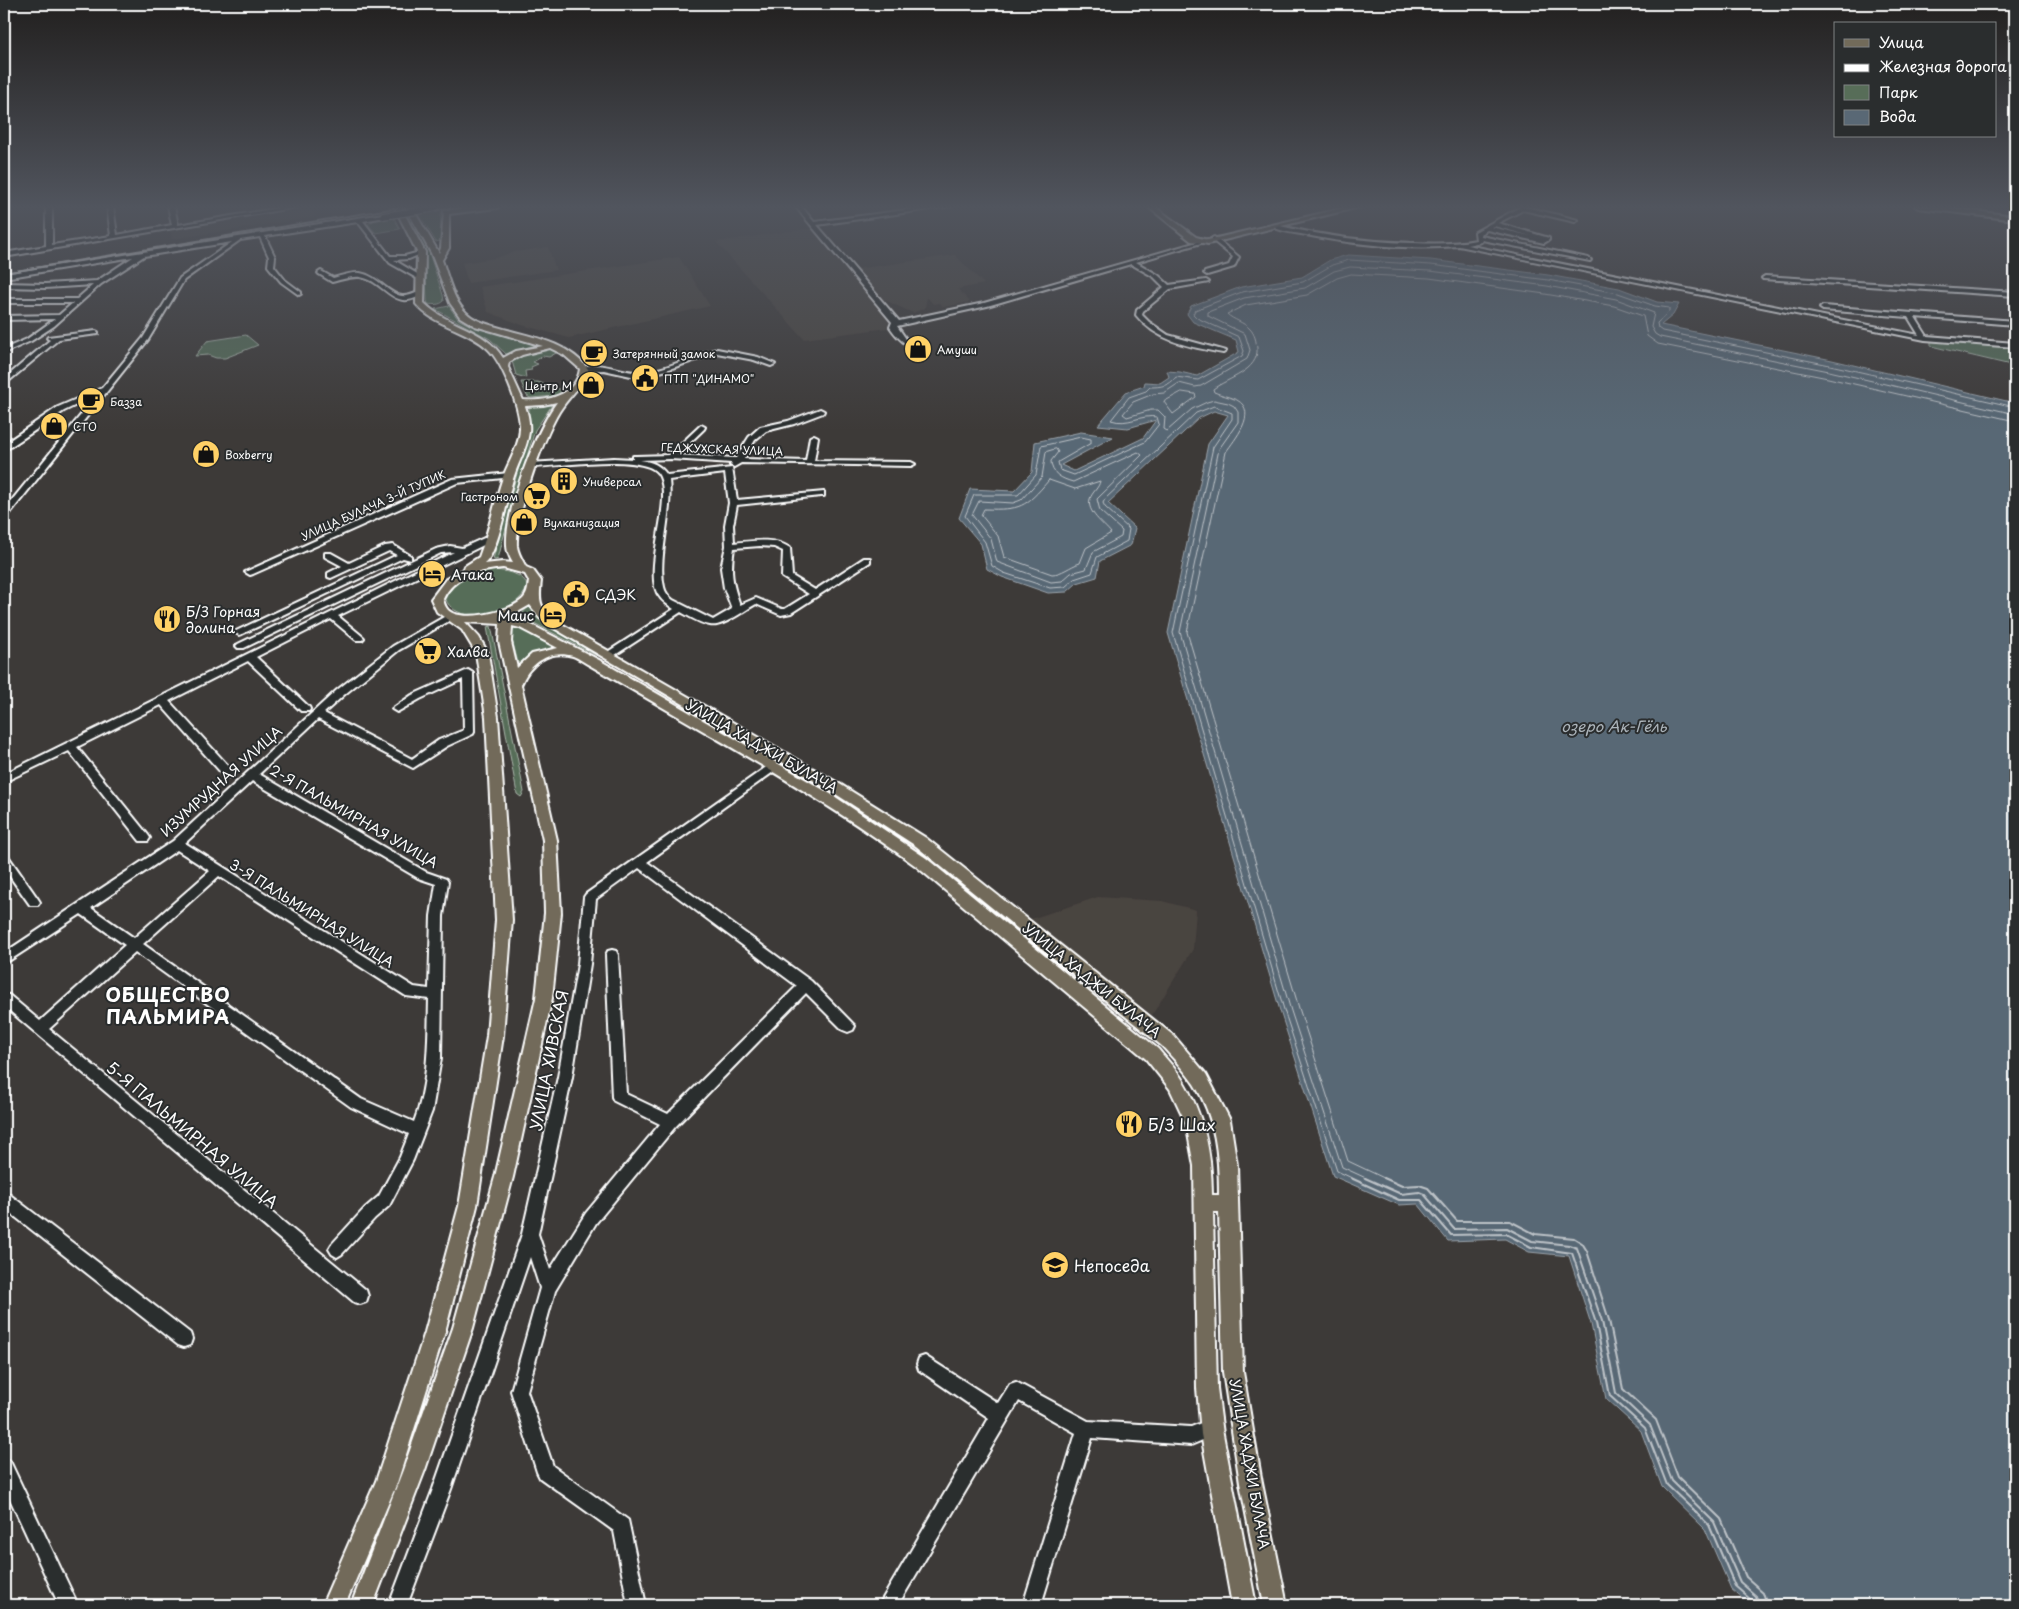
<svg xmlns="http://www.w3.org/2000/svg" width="2019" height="1609" font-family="'Playpen Sans',sans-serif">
<rect width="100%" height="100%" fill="#3d3a38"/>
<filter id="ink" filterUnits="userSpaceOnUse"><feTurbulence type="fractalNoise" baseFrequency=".02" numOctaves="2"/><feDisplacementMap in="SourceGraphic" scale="10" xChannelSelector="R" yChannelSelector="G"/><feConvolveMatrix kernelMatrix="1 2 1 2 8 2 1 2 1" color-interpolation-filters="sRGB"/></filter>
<g filter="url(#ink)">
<g fill="#4a4440">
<polygon points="313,208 316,217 172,239 171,230"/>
<polygon points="811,228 893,322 888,328 804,339 716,242"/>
<polygon points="548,247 556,270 468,283 462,263 495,258 515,252"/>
<polygon points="955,255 984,284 958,289 970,302 943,307 940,303 933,304 927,297 925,308 913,313 880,298 856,269"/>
<polygon points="679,257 710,306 569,338 522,325 488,312 480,287"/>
<polygon points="1098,897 1162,901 1196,910 1193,949 1152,1015 1028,920"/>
</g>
<g fill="#576d58" stroke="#abb6ac">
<path d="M401 206H404L425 241 443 295 444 301C440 305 434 305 428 304L427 301 425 252 421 241Z"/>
<polygon points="441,209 440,241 436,242 418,212"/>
<polygon points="393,216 400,229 376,233 368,224 375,220"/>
<polygon points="449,306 458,319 471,326 536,345 506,354 490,339 435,309"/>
<polygon points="246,335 258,345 225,358 216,358 208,355 195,356 207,341"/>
<polygon points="1931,341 2015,348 2015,366 1931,346"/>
<polygon points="551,349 558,352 549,357 543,356 533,362 538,364 531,367 532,370 525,371 526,378 516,375 512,361 513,358 534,351"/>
<polygon points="521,382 538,382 562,390 557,396 530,398 527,396"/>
<polygon points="552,405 535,430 511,508 498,559 495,560 493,559 529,431 529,406"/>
<path d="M494 570C510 571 541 578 519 599 505 613 467 623 451 607 429 586 482 572 494 570Z"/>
<polygon points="529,606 538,619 597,656 534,623 517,619"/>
<polygon points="491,626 524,792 521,797 517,794 487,627"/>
<polygon points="514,626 529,631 554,646 522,663 518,663 511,635"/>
</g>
<polygon fill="#596875" stroke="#9ba4ac" points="1348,255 1431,260 1548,275 1619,288 1657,302 1679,304 1673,315 1661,325 1832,360 2015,403 2015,1605 1750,1605 1731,1589 1705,1529 1662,1487 1641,1431 1606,1399 1591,1324 1569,1256 1529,1252 1505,1239 1448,1241 1418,1204 1399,1205 1333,1176 1281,1014 1168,633 1208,444 1228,415 1214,411 1199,418 1108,503 1135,528 1131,545 1100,561 1097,577 1077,583 1067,592 1048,593 1002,577 987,569 981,544 959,518 970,489 1014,491 1032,472 1035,442 1081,432 1113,437 1061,465 1074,471 1143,438 1156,420 1128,428 1098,425 1126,392 1144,386 1145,382 1160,383 1169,377 1167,371 1180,372 1197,376 1239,352 1236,340 1193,322 1187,314 1191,306 1241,287 1302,277 1330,260"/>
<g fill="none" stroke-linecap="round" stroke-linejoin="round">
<g stroke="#bdc3c8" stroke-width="1">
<polygon points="1182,392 1195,394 1196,397 1173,414 1164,402"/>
<path d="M1056 449 1058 452 1051 461C1051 474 1062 479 1073 482L1138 452 1142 455 1097 499 1100 511 1122 531 1121 537 1093 552 1086 569 1071 573 1062 581 1051 582 997 562 991 539 972 515 979 501 1013 503 1021 500 1042 477 1046 452Z"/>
<path d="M1049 480 1075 489 1100 481C1099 488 1092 492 1090 499 1086 512 1104 524 1111 533L1086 548 1080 563C1070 566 1062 574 1052 574L1004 557 998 536 981 515 984 509C1021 510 1025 508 1049 480Z"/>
<path d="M1354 1179 1337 1171 1285 1013 1173 633 1213 447 1232 419V413L1214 406 1196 413 1105 499 1103 503 1105 507 1129 529 1127 541 1097 557 1092 573 1074 579 1065 587 1050 588 1004 573 992 566 985 542 965 516 974 495H1018L1036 475 1041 446 1081 437 1091 439V443L1058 462 1060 470 1074 475 1145 442 1159 424 1157 417C1141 414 1128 426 1111 420L1129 397 1146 391 1150 387C1161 387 1169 386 1176 377L1198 380 1242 356 1244 351 1239 337 1197 318 1193 314 1195 310 1242 292 1303 282 1332 265 1349 260 1431 265 1548 280 1618 293 1655 306 1669 308V312L1657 323 1658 328 1662 331 1830 365 2015 407"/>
<polyline points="1368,1179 1342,1167 1291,1011 1180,632 1219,449 1238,422 1238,412 1234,406 1228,403 1214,400 1207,402 1192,409 1167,431 1164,429 1165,417 1158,410 1151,410 1127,417 1123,414 1133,402 1153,394 1164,393 1179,383 1195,387 1201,386 1247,359 1250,350 1245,334 1208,316 1208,312 1244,298 1305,288 1334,271 1350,267 1430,271 1547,286 1616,299 1654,313 1651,327 1655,334 1660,337 1829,371 2015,414"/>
<path d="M1386 1179 1348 1161 1299 1008 1187 632 1226 452C1234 440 1259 412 1237 400 1230 397 1221 395 1214 392L1213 389C1228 378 1259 371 1257 348 1256 341 1255 334 1250 329 1244 322 1233 320 1227 314L1246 305 1307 295 1337 278 1351 274 1429 278 1545 294 1614 306 1643 316 1647 336 1658 344 1828 378 2015 421"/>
</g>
<g stroke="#bdc3c8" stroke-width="2">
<polyline points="1351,1178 1399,1200 1421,1200 1451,1235 1506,1234 1531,1247 1572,1253 1596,1323 1610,1396 1645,1428 1667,1485 1709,1525 1735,1586 1751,1600 1753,1605"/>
<polyline points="1365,1178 1401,1194 1419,1192 1424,1194 1454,1229 1507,1228 1532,1241 1569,1245 1577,1248 1602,1321 1616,1393 1650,1425 1672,1481 1714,1522 1740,1582 1756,1596 1759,1605"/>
<polyline points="1384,1178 1402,1186 1419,1185 1428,1188 1457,1221 1510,1221 1535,1234 1574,1238 1582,1243 1587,1251 1609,1320 1623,1389 1656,1420 1678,1477 1721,1519 1746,1577 1763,1592 1767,1605"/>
</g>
<g stroke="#fff" stroke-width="4">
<g id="minor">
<polygon points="46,206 52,206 52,245 111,236 107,206 113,206 117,235 172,225 168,206 174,206 178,225 290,206 303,206 4,257 4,253 46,246"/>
<polygon points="438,206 450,206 431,211 428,209"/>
<path d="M795 206H801L814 222 937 206H953L817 225 899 321 984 303 1208 239V241L1136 262 1158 275 1169 285 1206 280 1209 282 1170 289 1143 311 1142 315 1149 322 1168 335 1226 351 1223 353C1191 347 1157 342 1136 315L1137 310 1164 287 1154 277 1131 264 987 306 897 326 906 339 921 346C910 352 896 336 890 327L892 322Z"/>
<path d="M1522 206 1578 220 1575 222 1523 210 1498 223 1549 238V240L1544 243 1487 230 1480 234 1481 236 1588 258 1591 260 1590 261 1482 240 1481 242 1467 245 1919 335 1908 317 1823 310 1820 308 1823 306 2015 321V325L1915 317 1927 336 2015 343V347L1925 340 1459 246C1409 250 1356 245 1306 235 1296 233 1282 232 1273 227L1276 225C1322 236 1367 242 1414 243 1435 244 1456 244 1476 240L1475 232ZM1494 226 1531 236 1491 227Z"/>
<polygon points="383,214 385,217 363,221 390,256 405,256 423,251 423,253 409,259 394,260 424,278 424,280 420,280 390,263 358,222 265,236 275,257 274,266 285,280 301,292 301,294 299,295 281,282 268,266 269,257 260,237 240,240 184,280 148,340 7,517 4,517 4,510 97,395 64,411 7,449 4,449 4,444 58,407 102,388 143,338 180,278 232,242 144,256 101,284 54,326 31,341 4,353 4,349 27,339 55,319 4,320 4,316 59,315 73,303 4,303 4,299 77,299 93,285 45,288 4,287 4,283 45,284 97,281 133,257 4,278 4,274"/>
<polygon points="1214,237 1239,257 1234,267 1207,275 1204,273 1205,272 1229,265 1233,257 1212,240 1212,238"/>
<path d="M321 271 333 278C342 276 351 272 360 273 378 276 388 294 402 296 409 297 415 293 421 291L424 293C394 315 385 280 360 277 351 276 341 280 332 282L319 274 318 273Z"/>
<polygon points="1765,276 2015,292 2015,296 1763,279 1762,278"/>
<polygon points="96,331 98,332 98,334 59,339 4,385 4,379 50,340 47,338 48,337"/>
<path d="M717 349 758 357 775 364 771 366 754 360 717 353 648 376H631L604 370 584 371 580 369C595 359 618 371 634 372 662 373 690 356 717 349Z"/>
<path d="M820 409 824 411 823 413 794 424 766 431 755 440 744 459 806 461 810 437 814 435 818 437 814 461 911 462 915 464 911 466 741 463 734 467 730 465 732 463 671 459 640 460C653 462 660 465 667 475L732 468 737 500 824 492V496H821L737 505 733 525 734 543C753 541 773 537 790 548L792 576 815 590 864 558H870V562L791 613 781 615 756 604C745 610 722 628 710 625 701 624 690 617 681 612L612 657H606L604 655 606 653 674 609C666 604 657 597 655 587 648 556 671 503 660 477 658 472 654 469 649 467 621 456 563 466 532 467L528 465 529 463 614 458 633 459V456H636L669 455 701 425 705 427 704 429 677 455 736 458 749 437 760 427 788 421ZM725 473 729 503 725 525 726 546 721 568 724 588 732 609 713 620 673 600C669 597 665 592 664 587 657 558 673 513 669 480ZM760 546 774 547 783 551 782 577 809 594 785 609H782L756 598 740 605C732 583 730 571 734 548Z"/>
<polygon points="509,473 513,475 512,477 457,483 253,574 250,575 245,572 452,479"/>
<polygon points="493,534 496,535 496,539 338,616 362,636 364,638 362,640 356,640 331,619 256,657 309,707 310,709 309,711 301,711 248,661 169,701 233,771 234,774 233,777 225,777 161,705 77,747 148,835 150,838 148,841 140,841 69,751 4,782 4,774 454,552 441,553 244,648 238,648 236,646 238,644 436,549 450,546 462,548"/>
<polygon points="393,545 411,556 411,560 403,558 242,634 239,635 234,632 397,555 389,551 331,578 328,577 328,573 342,566 325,557 325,553 331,553 349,563 385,546"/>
<path d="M451 613 456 616 454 618 399 650 345 694 324 713 412 759 439 740 464 730 463 679 420 699 397 712 392 709 412 695 468 670 473 673 474 732 473 734 447 746 413 768 318 719 259 774 426 872 446 879 448 882 443 916 441 1058 432 1111 413 1160 389 1206 375 1218 342 1254 337 1257 332 1254 329 1249 332 1244 365 1208 379 1196 400 1157 409 1134 351 1107 135 952 49 1029 366 1290 368 1296 366 1302 360 1304 354 1302 4 1006V994L9 995 40 1021 125 945 81 914 4 964V953L173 841 337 690 393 646ZM252 781 418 878 436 884 431 916 429 989 414 987 185 843ZM177 850 210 871 134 938 91 908ZM219 876 406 996 429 999C428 1040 429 1084 414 1122L361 1099 143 944Z"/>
<path d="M772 763 776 764 777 767 776 770 647 862 811 981 855 1026 853 1030 848 1032 843 1030 806 993 675 1127 596 1223 555 1291 527 1391 553 1466 628 1520 646 1605H628L614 1531 540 1478 537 1472 511 1391 540 1288 530 1257 451 1489 407 1605H389L433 1489 522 1234 558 1077 578 964 584 897 586 894ZM639 868 797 986 668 1114 626 1094 618 955 616 951 612 950 608 951 606 955 612 1097 614 1101 660 1124 586 1213 550 1270 538 1234 572 1077 590 964 596 899Z"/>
<polygon points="4,855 8,856 38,899 40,902 38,905 30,905 4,868"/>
<polygon points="4,1192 9,1194 190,1333 192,1339 190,1345 184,1347 178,1345 4,1208"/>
<polygon points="925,1356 998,1403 1010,1384 1016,1382 1088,1421 1191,1427 1211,1419 1217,1422 1220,1428 1217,1434 1191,1445 1092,1438 1041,1605 1023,1605 1076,1433 1019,1401 898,1605 879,1605 989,1418 919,1370 917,1364 919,1358"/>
<polygon points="4,1458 10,1461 78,1605 59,1605 4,1486"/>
</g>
</g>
<g stroke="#fff" stroke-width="4">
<g id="major">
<path d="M394 206H400L425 252 424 303C448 327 485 328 503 358L516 351 543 346 475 326 460 317 450 303 431 253 405 206H411L439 253 441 248 444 211 480 206H500L497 208 449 214V248L442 260C450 282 454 309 477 320 514 336 562 335 588 369L587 376C579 388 567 399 559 412 543 439 515 515 517 546 518 554 523 561 526 567L533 570 541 581C538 604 540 609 560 623L838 783 926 838 1174 1036 1206 1074 1230 1120 1237 1165 1243 1372 1262 1483 1287 1605H1264L1240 1483 1223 1372 1219 1212H1213L1217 1388 1223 1434 1256 1605H1232L1201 1434 1197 1388 1194 1166 1186 1123 1170 1089 1146 1059 916 866C813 791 701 730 591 666 585 663 579 658 573 656 549 649 529 664 521 685L557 840 561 913 552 998 513 1177 473 1328 425 1470 373 1605H351L403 1470 453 1328 495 1177 536 998 545 913 543 840 499 642 500 624 465 622 479 637 488 653 498 717 512 920 503 1036 477 1206 445 1332 397 1483 345 1605H322L376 1481 425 1332 459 1206 487 1036 496 920 486 717 476 653 462 630 437 612 431 599 446 579 464 569 465 566 479 557C489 531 494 504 503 477 509 461 520 445 520 427 520 407 502 361 487 348 466 329 434 326 416 304L417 252ZM550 348 564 355 580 369C576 396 546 402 523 400L508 367 509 362 522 355ZM557 402C536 430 505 510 507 545 507 552 510 558 513 563L503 562 484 564C498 555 508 494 514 476 519 461 527 448 529 432 530 423 528 414 525 406L543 405ZM503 568 525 574 529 581C528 588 528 594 523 599 510 612 462 623 448 610 445 607 444 603 443 599 454 575 479 571 503 568ZM530 605 540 618 552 627 828 789 916 846 1162 1046C1173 1058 1185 1071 1194 1084 1216 1118 1219 1156 1219 1195H1212C1212 1153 1204 1115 1182 1079 1176 1069 1166 1059 1158 1049L926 858 834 796 599 660 528 623 513 619 516 613ZM512 626 520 628 558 648 532 654 517 668 511 642Z"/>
<polygon points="1147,206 1154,206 1196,237 1208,240 1352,206 1364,206 1208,244 1191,241"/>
<polygon points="1915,206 1934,206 2015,216 2015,220 1918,208"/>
</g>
</g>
<use href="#minor" fill="#2a2d2e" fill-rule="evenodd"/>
<use href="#major" fill="#726b5a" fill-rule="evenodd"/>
<polyline stroke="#fff" stroke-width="2" points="4,273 408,206"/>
<g stroke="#fff" stroke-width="8" stroke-linecap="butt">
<polyline id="minor-bridge" points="383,216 431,209"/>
</g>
<use href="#minor-bridge" stroke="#2a2d2e" stroke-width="6"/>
</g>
</g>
<linearGradient id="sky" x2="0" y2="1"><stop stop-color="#22201f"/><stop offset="0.48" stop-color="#51555e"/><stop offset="1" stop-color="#51555e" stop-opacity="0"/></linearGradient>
<rect width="2019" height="431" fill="url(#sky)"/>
<defs>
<g id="shop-disc" transform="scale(1.4375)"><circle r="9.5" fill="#ffd166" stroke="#2a2d2e"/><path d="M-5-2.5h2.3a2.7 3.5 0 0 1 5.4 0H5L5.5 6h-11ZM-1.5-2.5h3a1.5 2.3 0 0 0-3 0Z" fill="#111"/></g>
<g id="cafe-disc" transform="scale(1.4375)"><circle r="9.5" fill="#ffd166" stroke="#2a2d2e"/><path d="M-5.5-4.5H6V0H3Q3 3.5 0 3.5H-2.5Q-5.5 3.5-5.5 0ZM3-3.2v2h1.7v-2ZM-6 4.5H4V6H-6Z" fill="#111"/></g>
<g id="civic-disc" transform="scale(1.4375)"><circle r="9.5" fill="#ffd166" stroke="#2a2d2e"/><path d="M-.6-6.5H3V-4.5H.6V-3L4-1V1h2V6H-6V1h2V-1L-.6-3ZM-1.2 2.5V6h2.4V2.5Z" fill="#111"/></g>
<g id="building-disc" transform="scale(1.4375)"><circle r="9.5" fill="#ffd166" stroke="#2a2d2e"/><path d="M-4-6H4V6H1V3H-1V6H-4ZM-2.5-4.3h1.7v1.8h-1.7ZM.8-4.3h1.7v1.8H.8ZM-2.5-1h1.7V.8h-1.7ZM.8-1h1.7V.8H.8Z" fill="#111"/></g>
<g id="supermarket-disc" transform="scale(1.4375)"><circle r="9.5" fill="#ffd166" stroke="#2a2d2e"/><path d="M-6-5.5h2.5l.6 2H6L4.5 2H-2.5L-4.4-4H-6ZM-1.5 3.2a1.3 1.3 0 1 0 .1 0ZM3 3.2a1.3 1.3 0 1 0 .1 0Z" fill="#111"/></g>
<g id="hotel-disc" transform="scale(1.4375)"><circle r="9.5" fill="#ffd166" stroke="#2a2d2e"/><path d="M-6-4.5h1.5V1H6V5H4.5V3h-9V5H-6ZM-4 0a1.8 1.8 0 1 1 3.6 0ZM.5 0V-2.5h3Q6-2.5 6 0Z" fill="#111"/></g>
<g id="restaurant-disc" transform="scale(1.4375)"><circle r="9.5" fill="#ffd166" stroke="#2a2d2e"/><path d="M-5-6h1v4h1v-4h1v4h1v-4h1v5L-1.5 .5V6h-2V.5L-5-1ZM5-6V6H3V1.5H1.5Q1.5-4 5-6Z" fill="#111"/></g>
<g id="school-disc" transform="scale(1.4375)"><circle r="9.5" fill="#ffd166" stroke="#2a2d2e"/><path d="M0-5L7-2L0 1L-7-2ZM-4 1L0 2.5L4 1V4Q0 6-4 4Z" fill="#111"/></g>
</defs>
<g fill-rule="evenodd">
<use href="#shop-disc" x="918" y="349"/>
<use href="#cafe-disc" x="594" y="353"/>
<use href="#civic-disc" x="645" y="378"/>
<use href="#shop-disc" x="591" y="385"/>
<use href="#cafe-disc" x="91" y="401"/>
<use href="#shop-disc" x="54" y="426"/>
<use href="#shop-disc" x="206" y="454"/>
<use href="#building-disc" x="564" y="481"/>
<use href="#supermarket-disc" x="537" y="496"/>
<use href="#shop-disc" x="524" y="522"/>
<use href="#hotel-disc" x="432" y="574"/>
<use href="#civic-disc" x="576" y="594"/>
<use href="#hotel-disc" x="553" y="615"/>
<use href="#restaurant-disc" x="167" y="619"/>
<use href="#supermarket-disc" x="428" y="651"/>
<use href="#restaurant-disc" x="1129" y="1124"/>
<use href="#school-disc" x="1055" y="1265"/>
</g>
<g text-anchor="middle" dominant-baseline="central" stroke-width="4" stroke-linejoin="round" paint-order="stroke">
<g font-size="11" fill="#fff" stroke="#2a2d2e" text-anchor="start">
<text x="937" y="349">Амуши</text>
<text x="613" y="353">Затерянный замок</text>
<text x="664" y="378">ПТП "ДИНАМО"</text>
<text x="572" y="385" text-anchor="end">Центр М</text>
<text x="110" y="401">Базза</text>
<text x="73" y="426">СТО</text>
<text x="225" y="454">Boxberry</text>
<text x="583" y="481">Универсал</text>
<text x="518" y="496" text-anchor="end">Гастроном</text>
<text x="543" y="522">Вулканизация</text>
</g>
<g font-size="11" fill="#fff" stroke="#2a2d2e">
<text transform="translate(722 449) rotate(2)">ГЕДЖУХСКАЯ УЛИЦА</text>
<text transform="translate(373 505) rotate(-24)">УЛИЦА БУЛАЧА 3-Й ТУПИК</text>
</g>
<g font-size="14" fill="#fff" stroke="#2a2d2e" text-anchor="start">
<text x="451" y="574">Атака</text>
<text x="595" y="594">СДЭК</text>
<text x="186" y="611">Б/З Горная<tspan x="186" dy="16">долина</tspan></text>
<text x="534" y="615" text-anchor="end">Маис</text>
<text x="447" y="651">Халва</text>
</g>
<g font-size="14" fill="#fff" stroke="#2a2d2e">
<text transform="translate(762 746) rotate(30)">УЛИЦА ХАДЖИ БУЛАЧА</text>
<text transform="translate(221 781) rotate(-42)">ИЗУМРУДНАЯ УЛИЦА</text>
<text transform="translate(354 816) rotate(30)">2-Я ПАЛЬМИРНАЯ УЛИЦА</text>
<text transform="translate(312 913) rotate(32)">3-Я ПАЛЬМИРНАЯ УЛИЦА</text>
<text transform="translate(1092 980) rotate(39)">УЛИЦА ХАДЖИ БУЛАЧА</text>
<text transform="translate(1250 1464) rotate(80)">УЛИЦА ХАДЖИ БУЛАЧА</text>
</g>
<g font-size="15" font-style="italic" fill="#acb4ba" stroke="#2a2d2e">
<text x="1614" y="725">озеро Ак-Гёль</text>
</g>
<g font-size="16" fill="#fff" stroke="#2a2d2e">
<text transform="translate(548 1060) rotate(-79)">УЛИЦА ХИВСКАЯ</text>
<text transform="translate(193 1134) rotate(40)">5-Я ПАЛЬМИРНАЯ УЛИЦА</text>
</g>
<g font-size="16" fill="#fff" stroke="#2a2d2e" text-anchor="start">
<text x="1148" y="1124">Б/З Шах</text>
<text x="1074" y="1265">Непоседа</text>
</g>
<g font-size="19" font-weight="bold" letter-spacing="1" fill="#fff" stroke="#2a2d2e">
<text x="168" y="994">ОБЩЕСТВО<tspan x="168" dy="22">ПАЛЬМИРА</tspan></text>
</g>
</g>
<rect width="2019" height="1609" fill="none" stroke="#2a2d2e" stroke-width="20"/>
<rect x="10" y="10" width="1999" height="1589" fill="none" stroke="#fff" stroke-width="2" filter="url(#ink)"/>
<rect x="1834" y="22" width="162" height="115" fill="#2a2d2e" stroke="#7f8182"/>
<rect x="1844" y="39" width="25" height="8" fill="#726b5a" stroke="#7f8182"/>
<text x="1879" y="48" font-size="15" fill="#ffffff">Улица</text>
<rect x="1844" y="64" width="25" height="8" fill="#ffffff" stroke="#7f8182"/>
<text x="1879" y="72" font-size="15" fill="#ffffff">Железная дорога</text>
<rect x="1844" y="85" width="25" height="15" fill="#576d58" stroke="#7f8182"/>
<text x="1879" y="98" font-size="15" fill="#ffffff">Парк</text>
<rect x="1844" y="110" width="25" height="15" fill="#596875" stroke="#7f8182"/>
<text x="1879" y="122" font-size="15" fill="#ffffff">Вода</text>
</svg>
